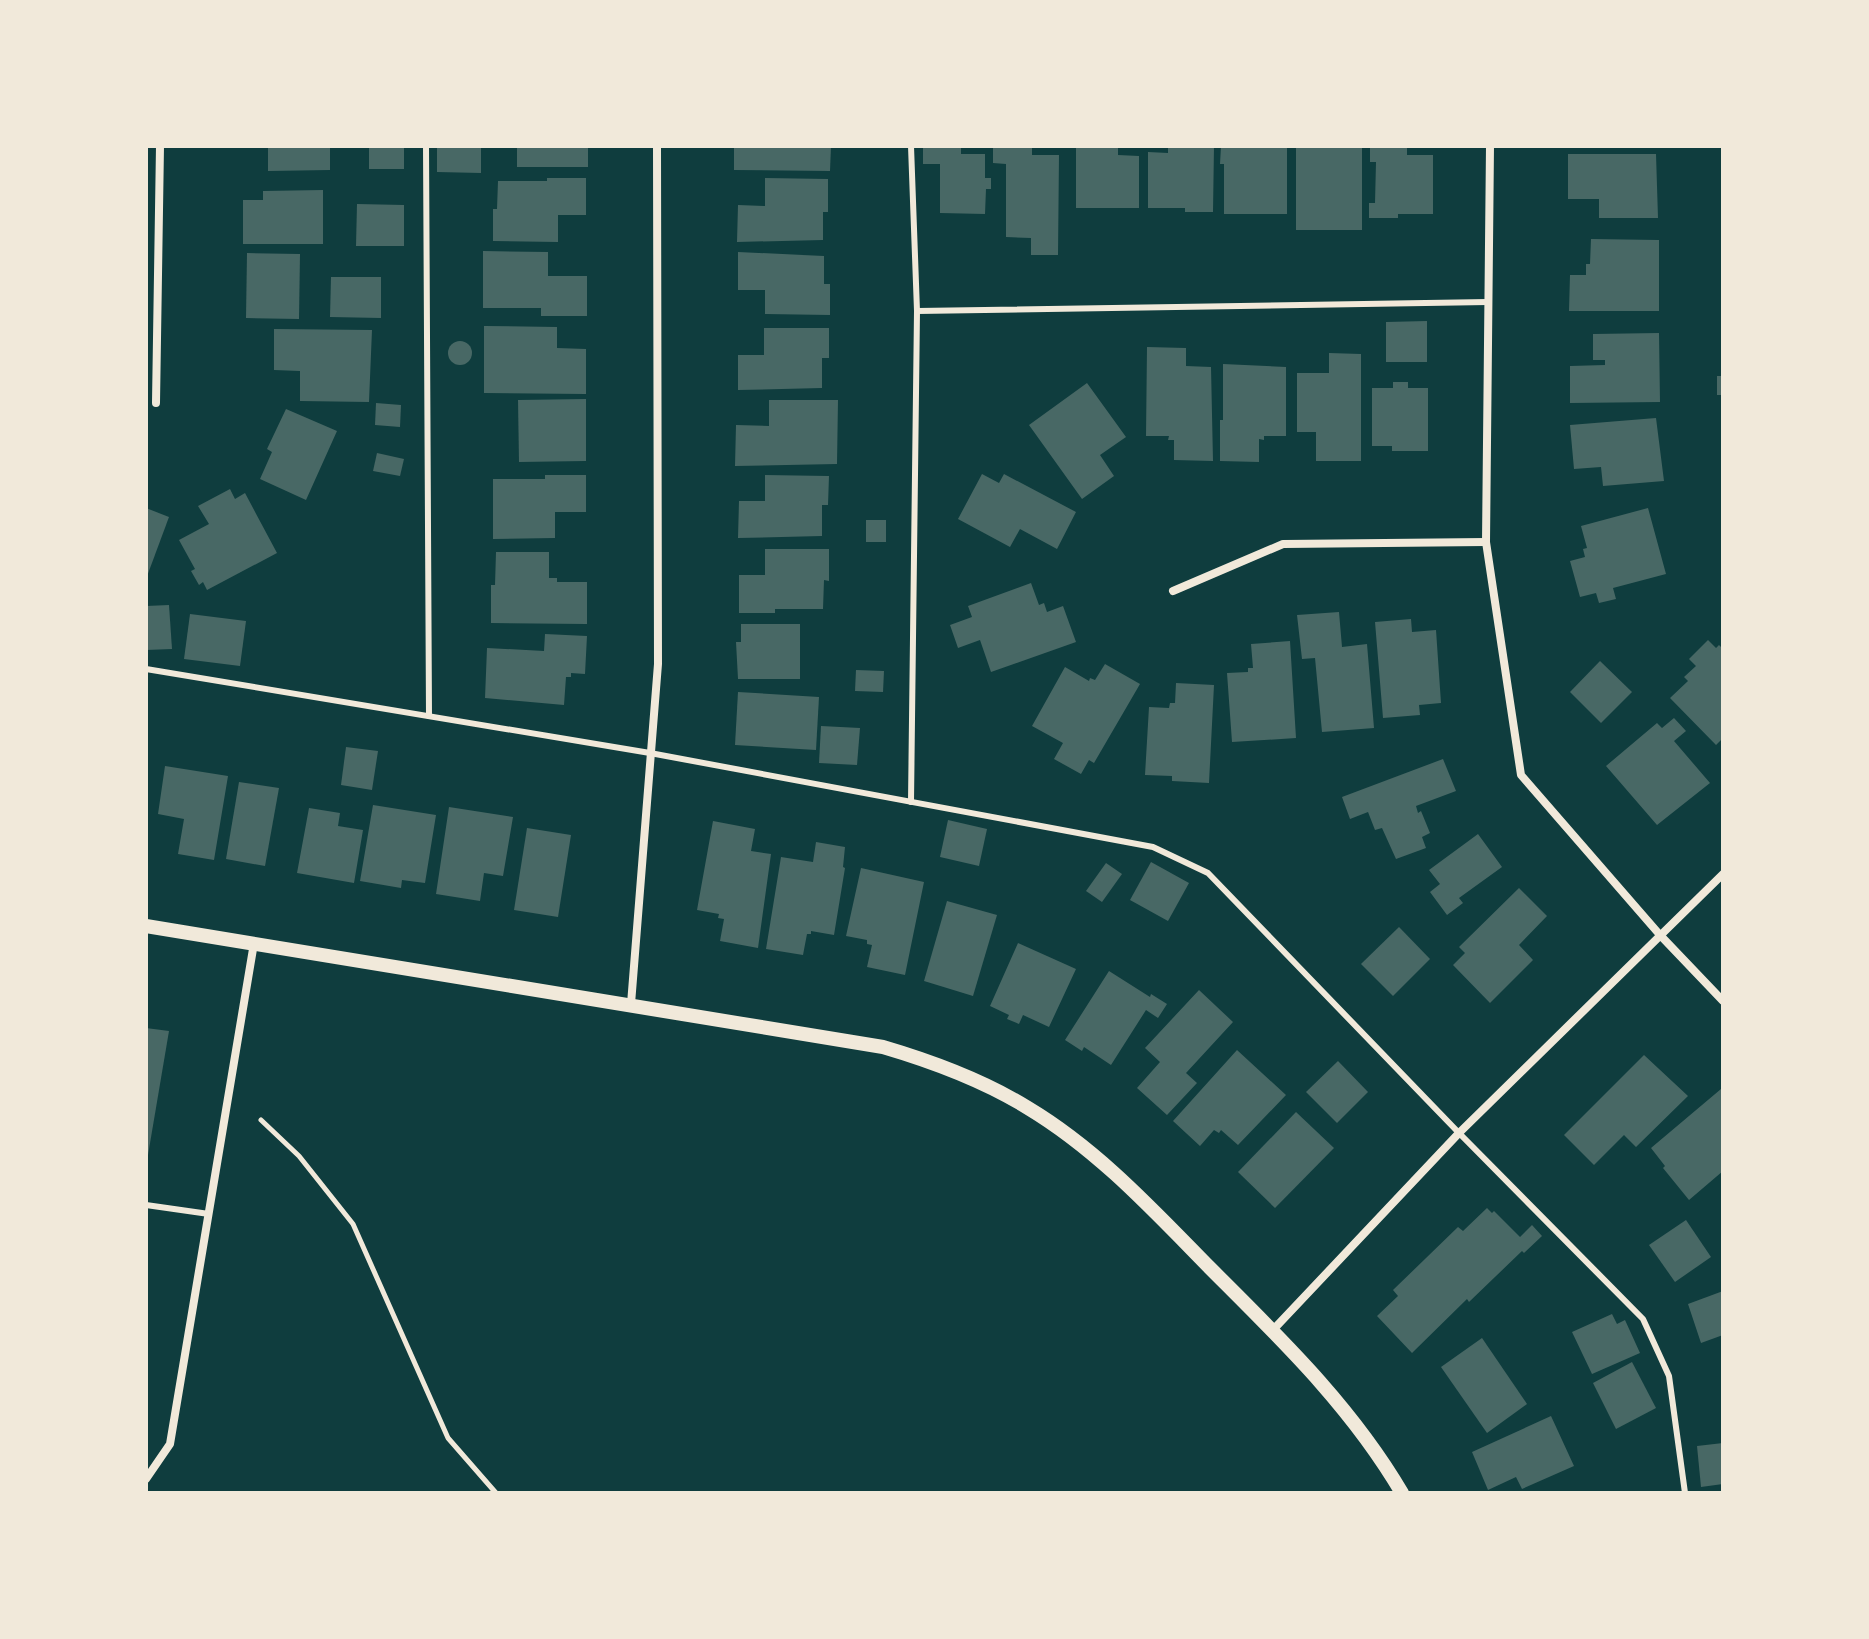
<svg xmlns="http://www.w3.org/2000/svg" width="1869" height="1639" font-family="'Nunito Sans',sans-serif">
<rect width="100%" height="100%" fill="#0f3d3e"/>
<g fill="#486865">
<polygon points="268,146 330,146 330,170 268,171"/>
<rect x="369" y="146" width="35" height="23"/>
<polygon points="437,146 481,146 481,173 437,172"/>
<rect x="517" y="146" width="71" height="21"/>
<polygon points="734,146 831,146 830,171 734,170"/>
<polygon points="923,146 961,146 961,154 985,154 985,178 991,178 991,189 986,189 985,214 940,213 940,164 923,164"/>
<polygon points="993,146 1032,146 1032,155 1059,155 1058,255 1031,255 1031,238 1006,237 1006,164 993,163"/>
<polygon points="1076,146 1118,146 1118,155 1139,156 1139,208 1076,208"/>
<polygon points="1168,146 1214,146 1213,212 1185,212 1185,208 1148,208 1148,152 1168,153"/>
<polygon points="1221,146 1287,146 1287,214 1224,214 1224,164 1220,164"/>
<rect x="1296" y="146" width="66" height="84"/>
<polygon points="1370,146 1407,146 1407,155 1433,155 1433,214 1398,214 1398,218 1369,218 1369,203 1375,203 1376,162 1370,162"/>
<polygon points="1568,154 1656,154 1658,218 1599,218 1599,199 1568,199"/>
<polygon points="547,178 586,178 586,215 558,215 558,242 493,241 493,209 497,209 498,181 547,181"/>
<polygon points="765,178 828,179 828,212 823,212 823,240 737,242 738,205 765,206"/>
<polygon points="323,190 323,244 243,244 243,200 263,200 263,191"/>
<polygon points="357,204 404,205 404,246 356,246"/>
<polygon points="1591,239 1659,240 1659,311 1569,311 1570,275 1586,275 1586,264 1590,264"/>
<polygon points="483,251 548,252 548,276 587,276 587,316 541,316 541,308 483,308"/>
<polygon points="738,252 824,256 824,284 830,284 830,315 765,314 765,290 738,290"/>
<polygon points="247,253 300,254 299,319 246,318"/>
<polygon points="331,277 381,277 381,318 330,317"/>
<polygon points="1427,321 1427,362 1386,362 1386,322"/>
<polygon points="484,326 557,327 557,348 586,349 586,394 484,393"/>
<polygon points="764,328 829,328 829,358 822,358 822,388 738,390 738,355 764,355"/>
<polygon points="274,329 372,330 369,402 300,401 300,371 274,370"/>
<polygon points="1659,333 1660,402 1570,403 1570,366 1605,365 1605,360 1593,360 1593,334"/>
<circle cx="460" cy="353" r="12"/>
<polygon points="1147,347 1186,348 1186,366 1211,367 1213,461 1174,460 1174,440 1168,440 1169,436 1146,436"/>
<polygon points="1329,353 1361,354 1361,461 1316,461 1316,432 1297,432 1297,373 1329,373"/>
<polygon points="1223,364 1286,367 1286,436 1264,436 1264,440 1259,439 1259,462 1220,461 1220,420 1223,420"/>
<rect x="1717" y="376" width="6" height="19"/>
<polygon points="1393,382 1408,382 1408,388 1428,388 1428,451 1392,451 1392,446 1372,446 1372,388 1393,388"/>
<polygon points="1087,383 1126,437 1100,455 1114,476 1082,499 1029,425"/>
<polygon points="586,399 586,461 519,462 518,400"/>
<polygon points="769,400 838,400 837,464 735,466 736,425 769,426"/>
<polygon points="376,403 401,405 400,427 375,425"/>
<polygon points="286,409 337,431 306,500 260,479 272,452 267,449"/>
<polygon points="1656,418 1664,481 1603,486 1601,467 1574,469 1570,425"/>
<polygon points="377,453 404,459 400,476 373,471"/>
<polygon points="982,474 999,483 1004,474 1076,512 1057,549 1020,529 1010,547 958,519"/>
<polygon points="545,475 586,475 586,512 555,512 555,538 493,539 493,479 545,479"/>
<polygon points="765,475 829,476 828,505 822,505 822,536 738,538 739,501 765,501"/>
<polygon points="230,489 235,499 245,493 277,553 207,590 203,582 199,585 191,571 195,569 179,540 209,524 198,506"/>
<polygon points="146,508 169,517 146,579"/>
<polygon points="1648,508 1666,574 1613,588 1616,599 1599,603 1596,593 1580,597 1570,561 1585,557 1583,549 1587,548 1581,526"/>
<rect x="866" y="520" width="20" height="22"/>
<polygon points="765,549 829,549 829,581 824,580 823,609 775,609 775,613 739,613 739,575 765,575"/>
<polygon points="496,552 549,552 549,578 557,578 557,582 587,582 587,624 491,623 491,585 495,585"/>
<polygon points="1031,583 1039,605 1044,603 1047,612 1063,606 1076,642 991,672 980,640 958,648 950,625 972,617 968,606"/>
<polygon points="169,605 172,649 146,650 146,606"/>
<polygon points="1339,612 1342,647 1367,644 1374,728 1322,732 1315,658 1302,659 1297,615"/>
<polygon points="190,614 246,621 240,666 184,659"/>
<polygon points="1411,619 1412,632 1436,630 1441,703 1419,705 1420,715 1383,718 1375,622"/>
<polygon points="741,624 800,624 800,679 738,679 736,642 741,642"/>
<polygon points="545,634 587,636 585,674 571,673 571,677 566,677 564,705 485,698 487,648 544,651"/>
<polygon points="1708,640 1716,648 1719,645 1723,649 1723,738 1716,745 1670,698 1688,681 1684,677 1696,666 1689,659"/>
<polygon points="1290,641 1296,738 1232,742 1227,673 1248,672 1248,668 1253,668 1251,644"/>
<polygon points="1600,661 1632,692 1601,723 1570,692"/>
<polygon points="1105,664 1140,684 1094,763 1089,760 1081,774 1054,759 1063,743 1032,726 1065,667 1089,681 1090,678 1095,680"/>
<polygon points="856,670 884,671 883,692 855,691"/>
<polygon points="1176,683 1214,685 1209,783 1172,781 1172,776 1145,775 1149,707 1169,708 1170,703 1175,703"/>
<polygon points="738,692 819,697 816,750 735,745"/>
<polygon points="1674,718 1686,731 1674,741 1710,783 1657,825 1606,766 1657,723 1662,728"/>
<polygon points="821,726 860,728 857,765 819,763"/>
<polygon points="346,747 378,751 372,790 341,785"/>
<polygon points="1443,759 1456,791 1416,806 1418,813 1421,811 1430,833 1422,837 1426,848 1396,859 1382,828 1375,830 1368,812 1350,819 1342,797"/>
<polygon points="165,766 228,776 214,860 178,854 184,819 158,814"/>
<polygon points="239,782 279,788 265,866 226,859"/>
<polygon points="373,805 436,815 425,883 402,880 401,888 360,881"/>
<polygon points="449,807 513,817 503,876 484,873 480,901 436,894"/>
<polygon points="309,808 340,813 338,826 363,830 354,883 297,873"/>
<polygon points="948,820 987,829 979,866 940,857"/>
<polygon points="713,821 755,829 751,851 771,854 758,948 720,941 724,919 718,918 719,914 697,910"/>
<polygon points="527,828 571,835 558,917 514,910"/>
<polygon points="1478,834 1502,867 1459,898 1463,903 1447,915 1430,892 1440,884 1429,870"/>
<polygon points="816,842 845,847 843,867 845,868 834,935 811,931 811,934 807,934 803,955 766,949 781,857 813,862"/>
<polygon points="1151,862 1189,883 1168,921 1130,900"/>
<polygon points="1106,863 1122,874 1102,902 1086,891"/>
<polygon points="861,868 924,882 905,975 867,967 872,945 867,944 867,940 846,936"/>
<polygon points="1519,888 1547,916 1519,945 1533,960 1490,1003 1453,965 1465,953 1459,947"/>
<polygon points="947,901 997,915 973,996 924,981"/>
<polygon points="1399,927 1430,959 1393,996 1361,964"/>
<polygon points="1018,943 1076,969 1049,1027 1023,1015 1019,1024 1007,1019 1009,1015 990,1006"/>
<polygon points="1109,971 1150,997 1151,994 1167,1004 1158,1018 1146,1010 1111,1065 1084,1047 1082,1051 1065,1040"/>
<polygon points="1199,990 1233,1022 1186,1073 1197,1083 1167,1115 1137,1088 1160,1062 1145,1048"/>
<polygon points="146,1028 169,1031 148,1155 146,1155"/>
<polygon points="1237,1050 1286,1095 1238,1145 1221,1130 1219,1133 1214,1130 1200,1146 1173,1121"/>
<polygon points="1644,1055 1688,1096 1636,1147 1624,1135 1594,1165 1564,1135"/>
<polygon points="1338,1061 1368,1092 1337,1123 1306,1092"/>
<polygon points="1721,1089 1723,1092 1723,1136 1721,1138 1723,1140 1723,1171 1689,1200 1663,1168 1665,1166 1651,1148"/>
<polygon points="1296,1112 1334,1148 1275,1208 1238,1172"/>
<polygon points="1487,1208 1492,1213 1494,1211 1520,1237 1532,1225 1542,1236 1524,1253 1522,1251 1469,1302 1467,1299 1412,1353 1377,1316 1398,1296 1393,1290 1458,1227 1463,1231"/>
<polygon points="1686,1220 1711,1257 1675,1282 1649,1245"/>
<polygon points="1723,1291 1723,1335 1701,1343 1688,1304"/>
<polygon points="1612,1314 1617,1324 1625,1320 1640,1353 1592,1374 1572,1332"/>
<polygon points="1482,1338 1527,1404 1487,1433 1441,1367"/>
<polygon points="1632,1362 1656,1408 1616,1429 1593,1383"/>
<polygon points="1551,1416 1574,1466 1522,1489 1516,1477 1488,1490 1472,1452"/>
<polygon points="1723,1443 1723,1484 1701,1487 1697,1446"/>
</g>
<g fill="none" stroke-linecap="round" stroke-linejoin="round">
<polyline stroke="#f1e9da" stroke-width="5" points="261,1120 299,1156 353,1224 448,1438 496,1493"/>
<g stroke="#f1e9da" stroke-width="6">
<polyline points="426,146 429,716"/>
<polyline points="911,146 917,311 911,802"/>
<polyline points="917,311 1488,302"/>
<polyline points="146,669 650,753 1153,847 1208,873 1459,1133 1643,1319 1669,1376 1685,1493"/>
<polyline points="146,1205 209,1214"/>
</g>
<g stroke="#f1e9da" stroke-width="8">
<polyline points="1490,146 1486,542 1521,775 1660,935 1723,1001"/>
<polyline points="156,403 160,146"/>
<polyline points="1173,591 1283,544 1486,542"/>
<polyline points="631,1004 658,664 657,146"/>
<polyline points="1272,1331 1459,1133 1723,874"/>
<polyline points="146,1479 170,1444 254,943"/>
</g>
<path stroke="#f1e9da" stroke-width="14" d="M146 926 883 1047C934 1062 983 1080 1028 1108 1098 1150 1153 1210 1210 1268 1280 1338 1351 1406 1402 1493"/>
</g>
<rect width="1869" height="1639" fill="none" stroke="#f1e9da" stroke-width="296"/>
</svg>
